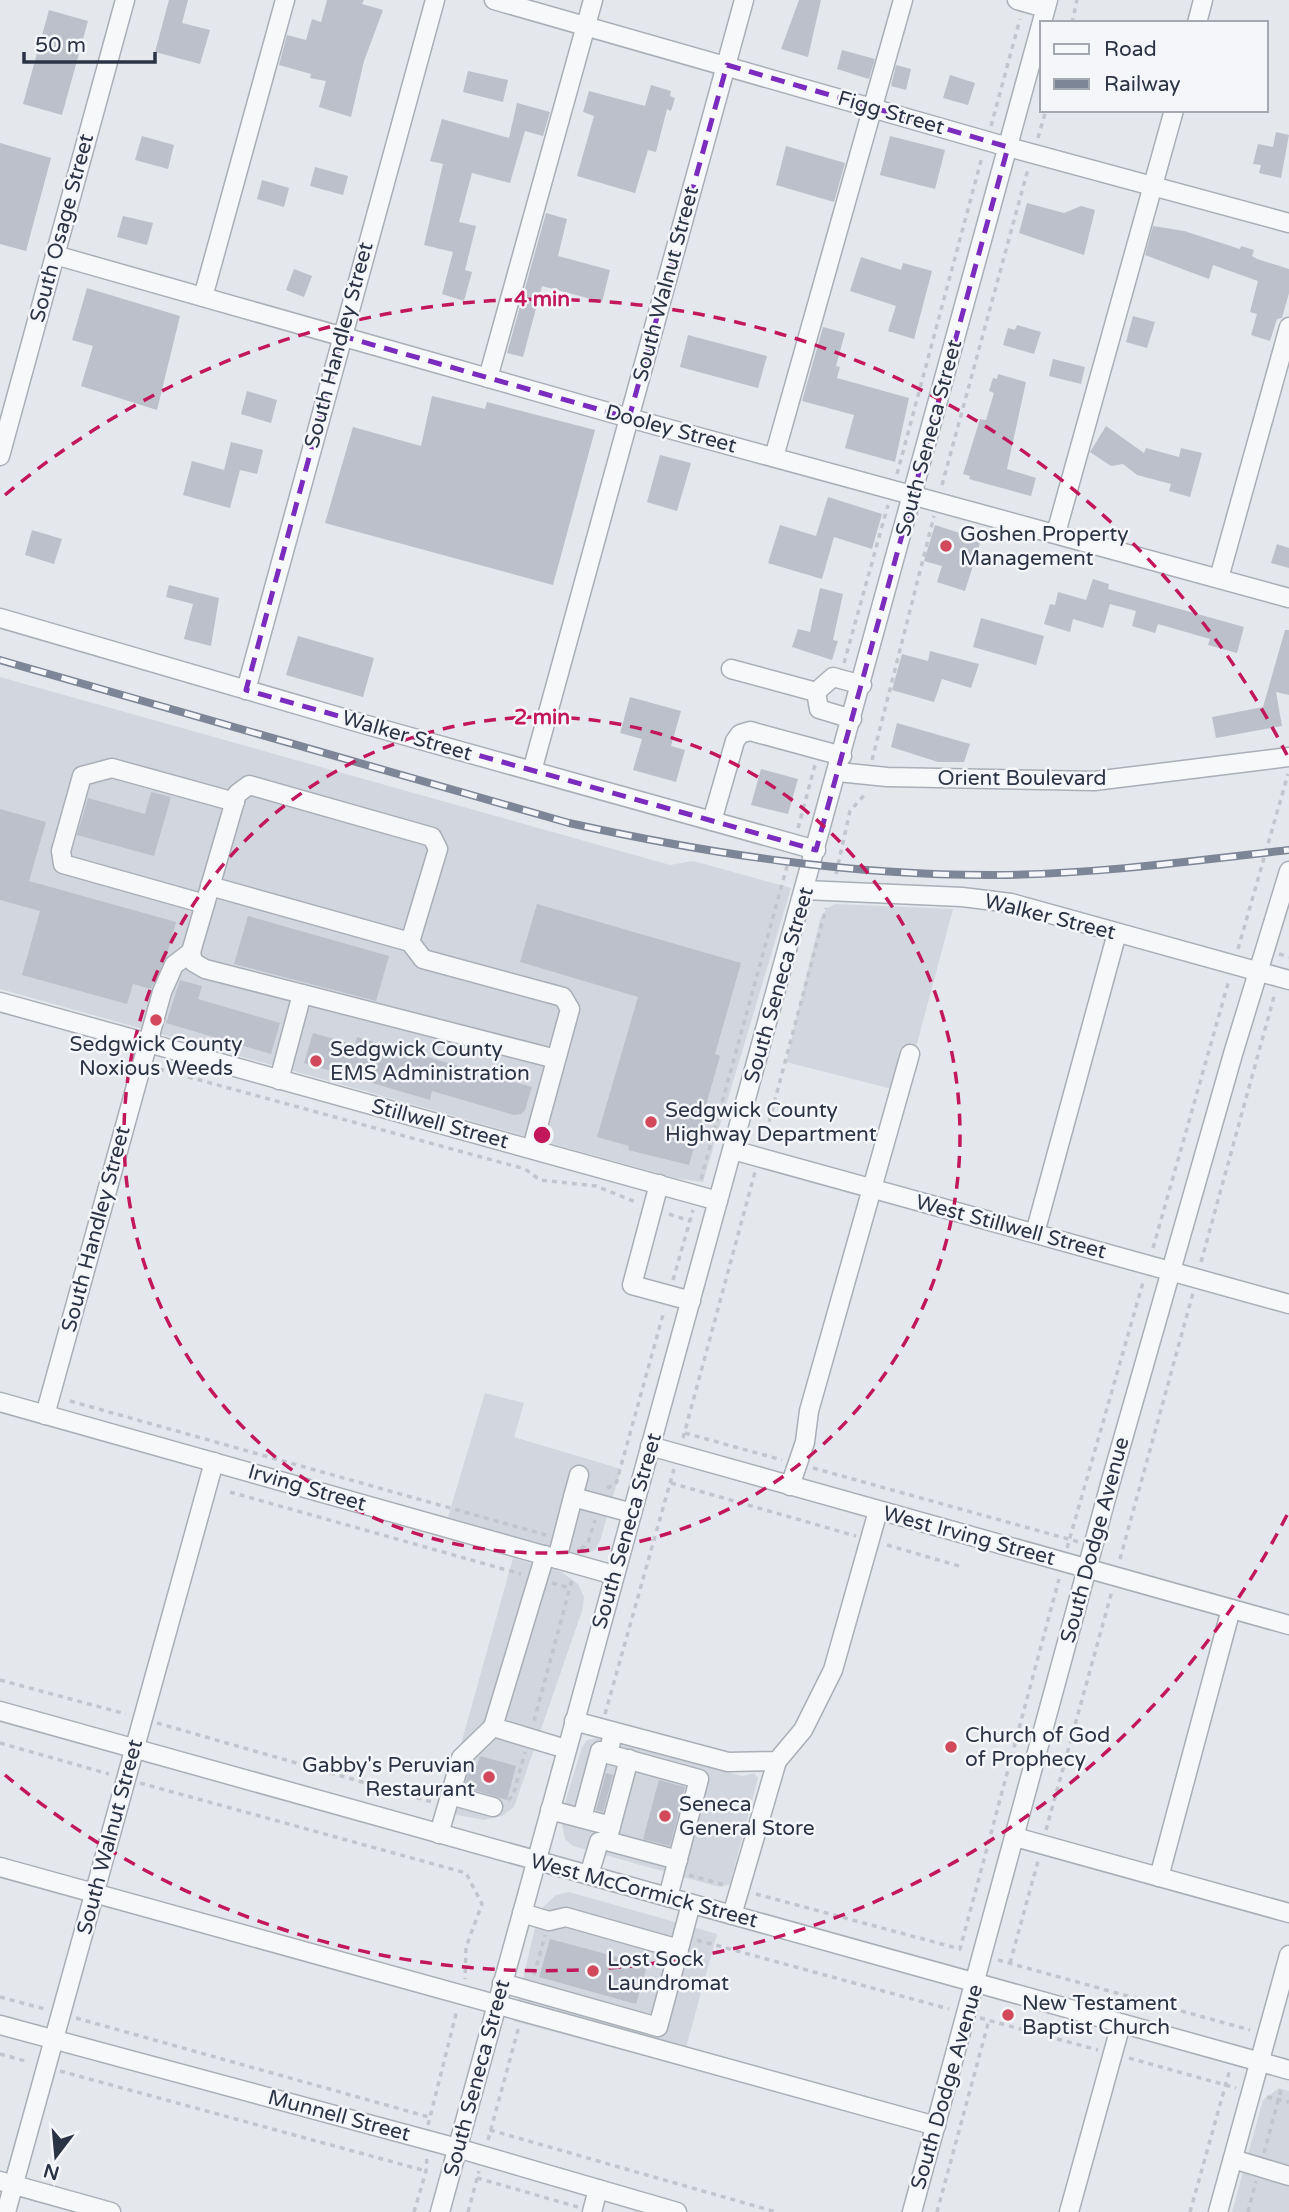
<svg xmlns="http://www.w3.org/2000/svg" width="1289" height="2212" font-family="'Varela Round',sans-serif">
<rect width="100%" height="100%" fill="#e4e7ec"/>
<g fill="#d2d6de">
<polygon points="0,677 670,865 693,861 791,888 703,1182 675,1178 0,989"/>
<polygon points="835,904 953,909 904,1092 786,1062 820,920 826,909"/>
<polygon points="485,1393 524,1403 514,1437 621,1469 600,1541 595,1550 584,1554 572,1553 448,1517"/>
<polygon points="513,1558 562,1572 578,1584 584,1597 582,1611 514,1807 502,1816 484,1820 442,1812"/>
<polygon points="596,1738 742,1776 754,1773 758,1778 730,1884 721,1887 712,1885 573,1846 565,1839 562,1825 564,1806 582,1747 587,1740"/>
<polygon points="569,1892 717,1934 681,2066 513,2021 539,1911 556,1895"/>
<polygon points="1279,2088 1289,2091 1289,2212 1232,2212 1263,2100"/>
</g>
<g fill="#bbc0ca">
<polygon points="169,0 188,0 182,23 210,30 200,64 155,52"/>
<polygon points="327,0 364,0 362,4 383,10 364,61 351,117 319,107 326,81 310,78 311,74 279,65 287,35 306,40 312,19 321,22"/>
<polygon points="799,0 821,0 808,57 781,49"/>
<polygon points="49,10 88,21 62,115 23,104"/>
<polygon points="842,50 875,59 869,79 837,69"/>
<polygon points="896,65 911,69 906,90 891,86"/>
<polygon points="468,71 508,80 503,102 463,92"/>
<polygon points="950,75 975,83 968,105 943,98"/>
<polygon points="651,85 671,91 670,96 675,98 671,111 667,109 656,152 648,150 635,193 577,176 594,116 583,112 589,91 645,106"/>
<polygon points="517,103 550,112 543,136 525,131 510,183 472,173 459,222 476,226 465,270 472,272 464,301 442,294 453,252 424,245 443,164 430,161 442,119 509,138"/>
<polygon points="1276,132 1289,135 1281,178 1259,173 1261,165 1253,164 1258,144 1273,147"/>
<polygon points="142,136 174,145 168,169 135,160"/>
<polygon points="890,136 945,150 935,189 880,175"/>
<polygon points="0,143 51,158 26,251 0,244"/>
<polygon points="786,146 845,163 834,202 776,185"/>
<polygon points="315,167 348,176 343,195 310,186"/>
<polygon points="262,180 289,188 284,207 257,199"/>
<polygon points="1027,203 1064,213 1081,206 1095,210 1084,255 1019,233"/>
<polygon points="546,213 567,219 558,256 610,270 602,302 542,286 523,357 507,353"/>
<polygon points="123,216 153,223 147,245 117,237"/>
<polygon points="1153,226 1184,231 1240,249 1241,246 1254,250 1252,256 1257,259 1289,269 1289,293 1282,318 1277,319 1270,341 1251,335 1257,314 1250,312 1258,281 1213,265 1209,279 1145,255"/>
<polygon points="861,257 901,270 903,263 932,271 914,339 888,331 896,306 850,291"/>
<polygon points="294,269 312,276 304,297 286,290"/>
<polygon points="87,288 180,316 157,410 81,386 93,346 72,340"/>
<polygon points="1133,316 1155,322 1147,348 1126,342"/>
<polygon points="1017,325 1041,332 1034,354 1003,345 1008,328 1015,330"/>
<polygon points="823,327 845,333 836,366 840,367 837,378 909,398 895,462 845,448 854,415 802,401"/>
<polygon points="688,335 767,356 758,388 680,367"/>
<polygon points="1053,359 1085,367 1081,384 1049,376"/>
<polygon points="998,374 1026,382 1007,469 1036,478 1031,496 969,479 970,476 963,474 980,419 986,420 994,393 989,391 993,378 997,379"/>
<polygon points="247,391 277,400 271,423 241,414"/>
<polygon points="432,396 485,409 487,402 595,430 553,585 325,523 353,427 421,446"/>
<polygon points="1106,426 1144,453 1146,448 1179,457 1181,448 1202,453 1190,497 1169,491 1171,484 1137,475 1123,464 1111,466 1090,452"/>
<polygon points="231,442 263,450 257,474 240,470 230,508 183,495 192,461 224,470"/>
<polygon points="660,455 691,463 677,511 647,502"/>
<polygon points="828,497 882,514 872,549 834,537 822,579 768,563 780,525 816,536"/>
<polygon points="935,525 981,540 965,591 937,582 942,566 924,561"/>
<polygon points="32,530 62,539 54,564 25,555"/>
<polygon points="1277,544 1289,548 1289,568 1271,563"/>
<polygon points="1093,579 1109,584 1108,589 1244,627 1237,653 1208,645 1210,639 1158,624 1155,633 1132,626 1136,611 1110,604 1103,628 1073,619 1070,632 1044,624 1050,604 1055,605 1058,592 1086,600"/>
<polygon points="169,585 219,598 211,646 184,639 193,604 166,597"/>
<polygon points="820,588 843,594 833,640 838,641 832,660 792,647 798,629 810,632"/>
<polygon points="981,618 1044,636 1036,665 973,647"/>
<polygon points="1285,630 1289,630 1289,695 1276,692 1282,726 1216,738 1212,717 1263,707"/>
<polygon points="298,636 374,658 363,697 286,675"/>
<polygon points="930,651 979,664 971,688 942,679 934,702 892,690 902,654 928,661"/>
<polygon points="630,697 681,711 671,746 685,750 676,782 633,770 642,739 620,733"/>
<polygon points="897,723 970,744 964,762 938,762 891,747"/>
<polygon points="761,769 798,779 788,814 751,805"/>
<polygon points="151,792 171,797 154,856 77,835 88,798 145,814"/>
<polygon points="0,809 46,822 29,881 176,922 166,958 151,989 133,984 127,1004 22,975 40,911 0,900"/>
<polygon points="537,904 741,963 715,1054 720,1056 689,1165 628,1150 629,1146 597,1137 638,997 520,962"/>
<polygon points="248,916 389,956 376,1001 234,964"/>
<polygon points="180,980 202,986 198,999 280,1023 271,1054 166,1023"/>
<polygon points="313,1033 355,1045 357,1037 532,1087 525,1110 521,1114 514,1115 432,1091 430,1100 304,1063"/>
<polygon points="480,1756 516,1766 507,1800 464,1787 471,1765 477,1766"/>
<polygon points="606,1773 613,1775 603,1812 596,1810"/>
<polygon points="659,1780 685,1787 670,1846 643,1839"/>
<polygon points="550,1939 647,1965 636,2004 539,1977"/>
</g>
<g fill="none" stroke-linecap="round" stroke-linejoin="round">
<g stroke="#a9aeb7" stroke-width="21">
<g id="minor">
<polyline points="494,0 1008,147 1289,223"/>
<polyline points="1017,0 1045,8"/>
<polyline points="1197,23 1203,0"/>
<polyline points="55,255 629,418 1289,598"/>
<polyline points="203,297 285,0"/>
<polyline points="488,378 593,0"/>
<polyline points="0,456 125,0"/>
<polyline points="774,457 903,0"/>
<polyline points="1056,533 1174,110"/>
<polyline points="1219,578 1289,327"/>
<polyline points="0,618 367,725 816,850"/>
<polyline points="731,669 816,692 819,709 852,719"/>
<polyline points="246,690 435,0"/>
<polyline points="816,692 833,677 862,685"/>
<polyline points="532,771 744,0"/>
<polyline points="838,772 887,777 1094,781 1289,757"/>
<polyline points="712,821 735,741 740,734 750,731 842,756"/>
<polyline points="210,886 410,942"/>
<polyline points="805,890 962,897 1011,903 1289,980"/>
<polyline points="205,904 63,864 61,851 82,776 112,768 235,802"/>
<polyline points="0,1002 718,1201"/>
<polyline points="279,1080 302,994"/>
<polyline points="532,1148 570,1009 563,997 423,959 410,942 438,849 432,837 249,785 237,794 191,952 193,962 205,969 556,1059"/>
<polyline points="733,1150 1289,1304"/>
<polyline points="659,1184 632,1285 691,1301"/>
<polyline points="1035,1233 1117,933"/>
<polyline points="0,1402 614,1575"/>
<polyline points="45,1415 162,992 174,965 191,952"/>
<polyline points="650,1446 1289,1625"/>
<polyline points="790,1486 805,1442 809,1411 910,1054"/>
<polyline points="573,1497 579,1475"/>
<polyline points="545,1555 493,1727 566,1749"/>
<polyline points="557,1559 573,1497 632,1513"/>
<polyline points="0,1711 1289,2070"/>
<polyline points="574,1721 728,1762 777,1761 803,1730 833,1670 878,1511"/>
<polyline points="613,1733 608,1754 699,1779 668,1897"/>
<polyline points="450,1795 493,1807"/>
<polyline points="550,1810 611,1826"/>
<polyline points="582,1818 600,1751 608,1754"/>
<polyline points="439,1834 461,1758 493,1727"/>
<polyline points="1015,1837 1289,1913"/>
<polyline points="607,1841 629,1759"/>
<polyline points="0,1867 936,2126"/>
<polyline points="589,1875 599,1842 607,1841 678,1860"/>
<polyline points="1159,1877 1231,1609"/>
<polyline points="522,1913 549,1921 566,1917 679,1949"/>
<polyline points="732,1915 777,1761"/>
<polyline points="502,1983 658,2027 691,1904"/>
<polyline points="0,2025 457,2148 677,2212"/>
<polyline points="1233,2159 1289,2176"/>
<polyline points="0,2181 111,2212"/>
<polyline points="6,2212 214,1462"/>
<polyline points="440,2212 1048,0"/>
<polyline points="592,2212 598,2189"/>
<polyline points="912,2212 1110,1484 1233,1054 1289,871"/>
<polyline points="1069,2212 1121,2024"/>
<polyline points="1218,2212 1289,1955"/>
</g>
</g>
<g stroke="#c2c5cb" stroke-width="3.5" stroke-dasharray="5 5" stroke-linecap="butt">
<polyline points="1072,23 1077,0"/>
<polyline points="991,126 1020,19"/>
<polyline points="1038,138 1046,110"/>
<polyline points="897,474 982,157"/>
<polyline points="942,485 1028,169"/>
<polyline points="844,663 888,505"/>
<polyline points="872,760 934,516"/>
<polyline points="798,828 815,765"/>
<polyline points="836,874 850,811 867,792"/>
<polyline points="1238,949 1288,774"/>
<polyline points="1279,954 1289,957"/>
<polyline points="159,1069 525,1169 540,1180 596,1186 638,1203"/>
<polyline points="764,1141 826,908"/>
<polyline points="701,1179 789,859"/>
<polyline points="669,1214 690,1221"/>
<polyline points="1153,1248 1229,980"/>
<polyline points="1201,1262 1275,993"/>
<polyline points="673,1280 693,1210"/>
<polyline points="70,1401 546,1535"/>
<polyline points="685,1433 782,1460"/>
<polyline points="683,1438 755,1172"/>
<polyline points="813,1468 1079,1542"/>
<polyline points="671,1483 856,1536"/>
<polyline points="607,1488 616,1484 664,1311"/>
<polyline points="230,1492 521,1574"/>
<polyline points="887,1545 959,1566"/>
<polyline points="1067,1548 1144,1279"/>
<polyline points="581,1549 588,1543 595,1520"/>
<polyline points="1120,1559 1193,1293"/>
<polyline points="552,1583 570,1588"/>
<polyline points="0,1680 126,1714"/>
<polyline points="605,1714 674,1469"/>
<polyline points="534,1721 572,1580"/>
<polyline points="157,1723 432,1802"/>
<polyline points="0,1743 109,1774"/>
<polyline points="140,1783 466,1873 482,1904 466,1947 465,1979"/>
<polyline points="508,1800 513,1796 525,1752"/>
<polyline points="1046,1830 1112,1591"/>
<polyline points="689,1875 725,1885"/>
<polyline points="756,1894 960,1949 1059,1579"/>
<polyline points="697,1940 949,2009"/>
<polyline points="998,1960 1250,2030"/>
<polyline points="1010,1963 1038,1861"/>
<polyline points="534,1975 545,1935"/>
<polyline points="0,1997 45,2009"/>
<polyline points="76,2018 429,2117"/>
<polyline points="980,2018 1098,2050"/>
<polyline points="0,2054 29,2062"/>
<polyline points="1129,2058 1236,2088"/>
<polyline points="60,2071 426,2171"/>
<polyline points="1267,2097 1289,2102"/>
<polyline points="428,2125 457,2010"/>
<polyline points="490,2130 776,2212"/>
<polyline points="488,2140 519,2026"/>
<polyline points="1264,2153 1282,2086"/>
<polyline points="477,2178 578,2207"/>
<polyline points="414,2212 426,2171 427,2157"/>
<polyline points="468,2212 479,2171"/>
<polyline points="937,2212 989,2020"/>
<polyline points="1190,2212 1230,2069"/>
<polyline points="1248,2212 1256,2181"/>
</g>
<use href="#minor" stroke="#f7f8fa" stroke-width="18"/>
<g stroke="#7d8696" stroke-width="8">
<path id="rail" d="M0 660 569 823C710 854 853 876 999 875 1096 874 1193 861 1289 850"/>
</g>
<use href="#rail" stroke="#f4f6f9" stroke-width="5" stroke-dasharray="16" stroke-linecap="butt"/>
</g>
<path fill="none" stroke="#7b2cbf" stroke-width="5" stroke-dasharray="14 9" stroke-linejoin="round" d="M727 65 1008 147 816 850 246 690 342 336 629 418Z"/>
<g fill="none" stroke="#c2185b" stroke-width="3.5" stroke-dasharray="12 9">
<circle cx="542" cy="1135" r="418"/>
<path d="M1287 1515A836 836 0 0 1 5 1775M5 495A836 836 0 0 1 1287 755"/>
</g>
<g fill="#d1495b" stroke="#f4f6f9" stroke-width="2.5">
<circle cx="946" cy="546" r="7"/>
<circle cx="156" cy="1020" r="7"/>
<circle cx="316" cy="1061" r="7"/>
<circle cx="651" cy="1122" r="7"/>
<circle cx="951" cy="1747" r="7"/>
<circle cx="489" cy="1777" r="7"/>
<circle cx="665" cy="1816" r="7"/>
<circle cx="593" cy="1971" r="7"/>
<circle cx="1008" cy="2015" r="7"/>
</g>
<g text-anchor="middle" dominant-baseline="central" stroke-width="5" stroke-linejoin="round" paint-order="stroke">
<g font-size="21" fill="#2b3445" stroke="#f4f6f9">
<text transform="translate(891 113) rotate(16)">Figg Street</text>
<text transform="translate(62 228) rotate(-75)">South Osage Street</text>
<text transform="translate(666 284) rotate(-75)">South Walnut Street</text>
<text transform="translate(339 345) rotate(-75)">South Handley Street</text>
<text transform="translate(671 429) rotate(15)">Dooley Street</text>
<text transform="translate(929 438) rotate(-75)">South Seneca Street</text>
<text transform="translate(407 736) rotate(16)">Walker Street</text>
<text x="1022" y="778">Orient Boulevard</text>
<text transform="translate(1050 917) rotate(14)">Walker Street</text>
<text transform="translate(779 985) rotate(-74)">South Seneca Street</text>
<text transform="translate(440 1124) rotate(15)">Stillwell Street</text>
<text transform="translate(1011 1227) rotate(15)">West Stillwell Street</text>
<text transform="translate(96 1229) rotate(-75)">South Handley Street</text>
<text transform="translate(307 1488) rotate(16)">Irving Street</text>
<text transform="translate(627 1531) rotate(-74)">South Seneca Street</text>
<text transform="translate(969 1536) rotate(15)">West Irving Street</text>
<text transform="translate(1095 1540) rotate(-75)">South Dodge Avenue</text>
<text transform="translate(110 1837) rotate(-75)">South Walnut Street</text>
<text transform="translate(644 1891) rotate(15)">West McCormick Street</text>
<text transform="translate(477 2078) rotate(-75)">South Seneca Street</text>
<text transform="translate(947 2087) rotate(-74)">South Dodge Avenue</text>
<text transform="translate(339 2116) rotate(15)">Munnell Street</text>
</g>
<g font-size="21" fill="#2b3445" stroke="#f4f6f9" text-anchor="start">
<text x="960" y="534">Goshen Property<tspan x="960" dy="24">Management</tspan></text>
<text x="156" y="1044" text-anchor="middle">Sedgwick County<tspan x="156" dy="24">Noxious Weeds</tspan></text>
<text x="330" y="1049">Sedgwick County<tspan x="330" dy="24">EMS Administration</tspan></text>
<text x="665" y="1110">Sedgwick County<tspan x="665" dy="24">Highway Department</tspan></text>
<text x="965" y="1735">Church of God<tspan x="965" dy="24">of Prophecy</tspan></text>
<text x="475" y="1765" text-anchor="end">Gabby's Peruvian<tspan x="475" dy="24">Restaurant</tspan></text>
<text x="679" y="1804">Seneca<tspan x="679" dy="24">General Store</tspan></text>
<text x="607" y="1959">Lost Sock<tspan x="607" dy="24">Laundromat</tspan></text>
<text x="1022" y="2003">New Testament<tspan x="1022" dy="24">Baptist Church</tspan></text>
</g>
</g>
<circle cx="542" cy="1135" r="10" fill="#c2185b" stroke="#f4f6f9" stroke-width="3.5"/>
<g font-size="21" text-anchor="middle" font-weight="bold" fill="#c2185b" stroke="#f4f6f9" stroke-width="5" stroke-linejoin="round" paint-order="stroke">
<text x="542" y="306">4 min</text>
<text x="542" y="724">2 min</text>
</g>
<rect x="1040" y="21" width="228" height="91" fill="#f4f6f9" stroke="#a4a8b1" stroke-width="2"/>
<rect x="1054" y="44" width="35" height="10" fill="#f7f8fa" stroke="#a4a8b1" stroke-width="2"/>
<text x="1104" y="56" font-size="21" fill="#2b3445">Road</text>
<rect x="1054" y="79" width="35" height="10" fill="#7d8696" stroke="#a4a8b1" stroke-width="2"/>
<text x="1104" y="91" font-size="21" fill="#2b3445">Railway</text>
<g transform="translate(56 2156) rotate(196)" stroke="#f4f6f9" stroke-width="5" paint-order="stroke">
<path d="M0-5L12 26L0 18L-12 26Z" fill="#2b3445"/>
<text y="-10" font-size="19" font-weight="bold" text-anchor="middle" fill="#2b3445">N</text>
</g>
<path d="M24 52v10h131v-10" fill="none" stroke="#2b3445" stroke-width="3.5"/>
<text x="35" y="52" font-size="21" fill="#2b3445" stroke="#f4f6f9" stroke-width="5" paint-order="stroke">50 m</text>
</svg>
